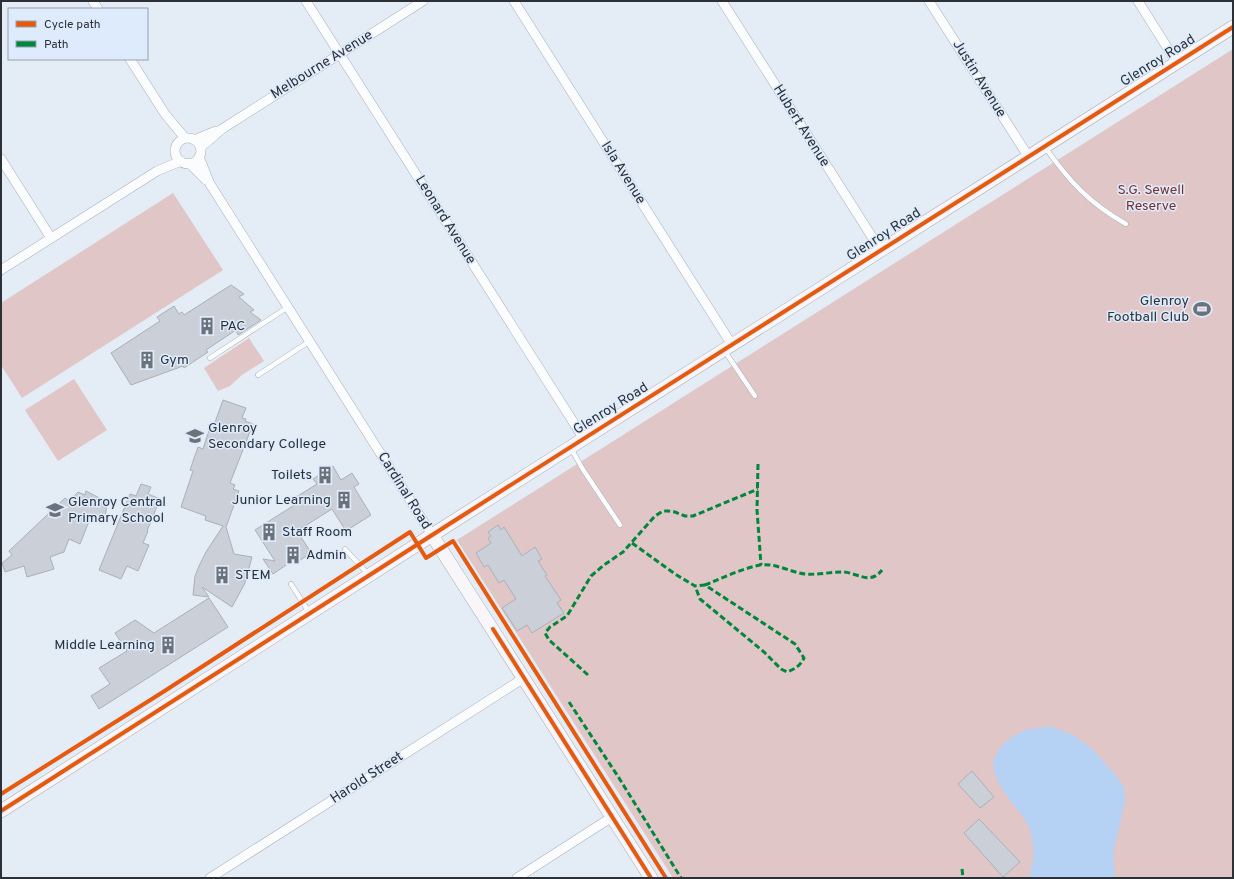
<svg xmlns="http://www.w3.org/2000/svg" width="1234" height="879" font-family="Overpass,sans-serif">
<rect width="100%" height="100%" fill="#e4ecf5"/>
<g fill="#e1c6c7">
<polygon points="1233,49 1233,878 673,878 457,540"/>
<polygon points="173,193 223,270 22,398 1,365 1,303"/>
<polygon points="249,338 264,361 242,375 230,386 218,391 204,368"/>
<polygon points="74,379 107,430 58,461 25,410"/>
</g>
<path fill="#b5d1f4" d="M1050 726 1075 736 1093 750 1115 774 1124 787 1125 800 1113 855 1115 878H1029C1034 862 1035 846 1030 830 1024 814 1009 801 1001 787 998 782 995 775 994 770 990 751 1011 736 1026 730 1033 728 1043 728 1050 726Z"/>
<g fill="#cbd0d8" stroke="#aab0b7">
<polygon points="231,285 244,294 239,297 254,310 250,312 261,320 238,335 236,330 206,350 208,352 184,368 183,366 131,385 111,353 160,321 157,317 174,306 179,314 182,312 184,315"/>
<polygon points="223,400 246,408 242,418 246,419 245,421 253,424 230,483 235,485 233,489 239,491 226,527 234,554 252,557 245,583 232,607 202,587 209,597 193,595 195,576 199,566 206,552 223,526 205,520 206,516 181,507 193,471 190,470 198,447 203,449 210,427 213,428"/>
<polygon points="333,466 341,480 352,473 359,484 354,487 371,515 346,531 332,509 297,531 312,554 305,557 296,563 292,561 273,574 263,559 275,561 255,530 296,504 293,499 317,484 313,479"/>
<polygon points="141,484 151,487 148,494 160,499 147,531 148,531 143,543 149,545 138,571 127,566 121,579 99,570 130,494 136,496"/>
<polygon points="86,491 107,502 105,519 92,514 80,544 69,539 64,552 50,557 54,569 27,577 24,566 5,572 2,563 12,555 9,551 65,498 69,501 78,492 85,495"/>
<polygon points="498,525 501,530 504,527 522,556 535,547 542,559 538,561 547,575 545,576 561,600 557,603 564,613 532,633 527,625 517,631 502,608 516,599 504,580 499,583 488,565 484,567 476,553 491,543 488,538 491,536 488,532"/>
<polygon points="209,598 228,627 99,709 91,696 110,684 99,668 127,651 115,633 135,620 154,633"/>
<polygon points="972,771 994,797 980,808 958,784"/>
<polygon points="979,819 1020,862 1003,877 964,833"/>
</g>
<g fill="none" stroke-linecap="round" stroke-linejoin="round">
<g stroke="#a9afb6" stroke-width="5.5">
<g id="lane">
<path d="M1045 147C1069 181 1089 203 1126 224"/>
<polyline points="724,350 755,396"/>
<polyline points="210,358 288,307"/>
<polyline points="258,375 310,341"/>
<polyline points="571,448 582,468 620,525"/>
<polyline points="345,549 368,574"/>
<polyline points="291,584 309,612"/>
</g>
</g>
<g stroke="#a9afb6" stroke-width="10">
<g id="street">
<polyline points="93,1 98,9"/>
<polyline points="306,1 584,439"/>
<polyline points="514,1 732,345"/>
<polyline points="722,1 881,251"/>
<polyline points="929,1 1028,156"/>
<polyline points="1138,1 1177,63"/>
<polyline points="130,59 165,114 185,138"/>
<circle cx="188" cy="151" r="13"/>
<polyline points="194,140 216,131"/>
<polyline points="200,148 222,129 423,1"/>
<polyline points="199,157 210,184 432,535"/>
<polyline points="1,159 51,238"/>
<polyline points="189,163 206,180"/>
<polyline points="1,270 157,171 181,161"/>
<polyline points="210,878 524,678"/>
<polyline points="517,878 612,817"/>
</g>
</g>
<g stroke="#a9afb6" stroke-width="14">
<g id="secondary">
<polyline points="432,535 651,878"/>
<polyline points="1,811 454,521 1233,27"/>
</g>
</g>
<use href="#lane" stroke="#fbfcfe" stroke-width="4.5"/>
<use href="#street" stroke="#fbfcfe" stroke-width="9"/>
<use href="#secondary" stroke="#f8f6f8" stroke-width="13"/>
<g stroke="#00873e" stroke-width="3" stroke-dasharray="6 3" stroke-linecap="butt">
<polyline points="758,464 757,510 761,565"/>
<path d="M632 543 675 574 695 586 705 585 795 644 804 658C800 666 795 669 787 672L781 669 764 652 700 599 695 586"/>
<path d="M705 585C722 578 741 569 760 565 776 563 790 572 805 574 818 575 830 572 842 572 857 572 870 586 882 570"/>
<polyline points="588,675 549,640 545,633 550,627 567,616 591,576 604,565 623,552 655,516 663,511 668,511 675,512 685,516 693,516 758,489"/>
<polyline points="569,702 619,778 681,878"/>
<polyline points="962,869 963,878"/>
</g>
<g stroke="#ddebfc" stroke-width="6">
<g id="cycleway">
<polyline points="493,629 651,878"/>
<polyline points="1,794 163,692 410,532 426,558 453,541 666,878"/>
<polyline points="1,811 454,521 1233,27"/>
</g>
</g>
<use href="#cycleway" stroke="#e8590c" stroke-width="4"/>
</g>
<defs>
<g id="stadium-bare" transform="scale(1.38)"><path d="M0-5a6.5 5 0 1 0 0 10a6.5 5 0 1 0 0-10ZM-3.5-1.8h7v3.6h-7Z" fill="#6c727a" stroke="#ddebfc" stroke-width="2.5" paint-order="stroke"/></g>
<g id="building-bare" transform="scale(1.38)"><path d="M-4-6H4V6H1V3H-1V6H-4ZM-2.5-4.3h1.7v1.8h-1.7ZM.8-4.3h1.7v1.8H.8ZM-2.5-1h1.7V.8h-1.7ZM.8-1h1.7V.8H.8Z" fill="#6c727a" stroke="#ddebfc" stroke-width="2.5" paint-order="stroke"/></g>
<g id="school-bare" transform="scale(1.38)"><path d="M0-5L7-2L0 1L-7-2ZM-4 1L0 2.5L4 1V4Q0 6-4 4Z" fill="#6c727a" stroke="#ddebfc" stroke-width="2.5" paint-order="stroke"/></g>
</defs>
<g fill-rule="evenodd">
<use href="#stadium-bare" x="1202" y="309"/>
<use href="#building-bare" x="207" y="326"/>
<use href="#building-bare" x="147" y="360"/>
<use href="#school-bare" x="195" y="436"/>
<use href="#building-bare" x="325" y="475"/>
<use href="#building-bare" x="344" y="500"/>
<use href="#school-bare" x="55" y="510"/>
<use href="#building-bare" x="269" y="532"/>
<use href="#building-bare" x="293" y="555"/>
<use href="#building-bare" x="222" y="575"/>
<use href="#building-bare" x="168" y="645"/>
</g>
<g text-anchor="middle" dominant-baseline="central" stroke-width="3" stroke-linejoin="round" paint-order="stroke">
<g font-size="14" fill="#2c3138" stroke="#ddebfc">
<text transform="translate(1158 61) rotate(-32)">Glenroy Road</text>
<text transform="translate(322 65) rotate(-32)">Melbourne Avenue</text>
<text transform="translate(979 79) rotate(58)">Justin Avenue</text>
<text transform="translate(801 126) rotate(58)">Hubert Avenue</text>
<text transform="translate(623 173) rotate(58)">Isla Avenue</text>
<text transform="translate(445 220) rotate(58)">Leonard Avenue</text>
<text transform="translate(884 235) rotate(-33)">Glenroy Road</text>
<text transform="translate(611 409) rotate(-32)">Glenroy Road</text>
<text transform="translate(404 491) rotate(58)">Cardinal Road</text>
<text transform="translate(367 778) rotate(-33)">Harold Street</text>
</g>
<g font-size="14" fill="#7b302e" stroke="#ddebfc">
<text x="1151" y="190">S.G. Sewell<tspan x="1151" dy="16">Reserve</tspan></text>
</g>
<g font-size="14" fill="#2c3138" stroke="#ddebfc" text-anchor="start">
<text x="1189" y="301" text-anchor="end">Glenroy<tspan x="1189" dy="16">Football Club</tspan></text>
<text x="220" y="326">PAC</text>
<text x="160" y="360">Gym</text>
<text x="208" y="428">Glenroy<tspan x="208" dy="16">Secondary College</tspan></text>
<text x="312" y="475" text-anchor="end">Toilets</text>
<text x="331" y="500" text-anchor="end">Junior Learning</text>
<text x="68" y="502">Glenroy Central<tspan x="68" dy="16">Primary School</tspan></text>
<text x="282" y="532">Staff Room</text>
<text x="306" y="555">Admin</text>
<text x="235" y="575">STEM</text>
<text x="155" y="645" text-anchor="end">Middle Learning</text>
</g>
</g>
<rect width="1234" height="879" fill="none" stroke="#2c3138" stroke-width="4"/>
<rect x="8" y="8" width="140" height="52" fill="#ddebfc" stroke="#96a1ae"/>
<rect x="16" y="21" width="20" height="6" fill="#e8590c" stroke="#96a1ae"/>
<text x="44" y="28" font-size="12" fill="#2c3138">Cycle path</text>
<rect x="16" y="41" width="20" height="6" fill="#00873e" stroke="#96a1ae"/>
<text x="44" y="48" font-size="12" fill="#2c3138">Path</text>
</svg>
